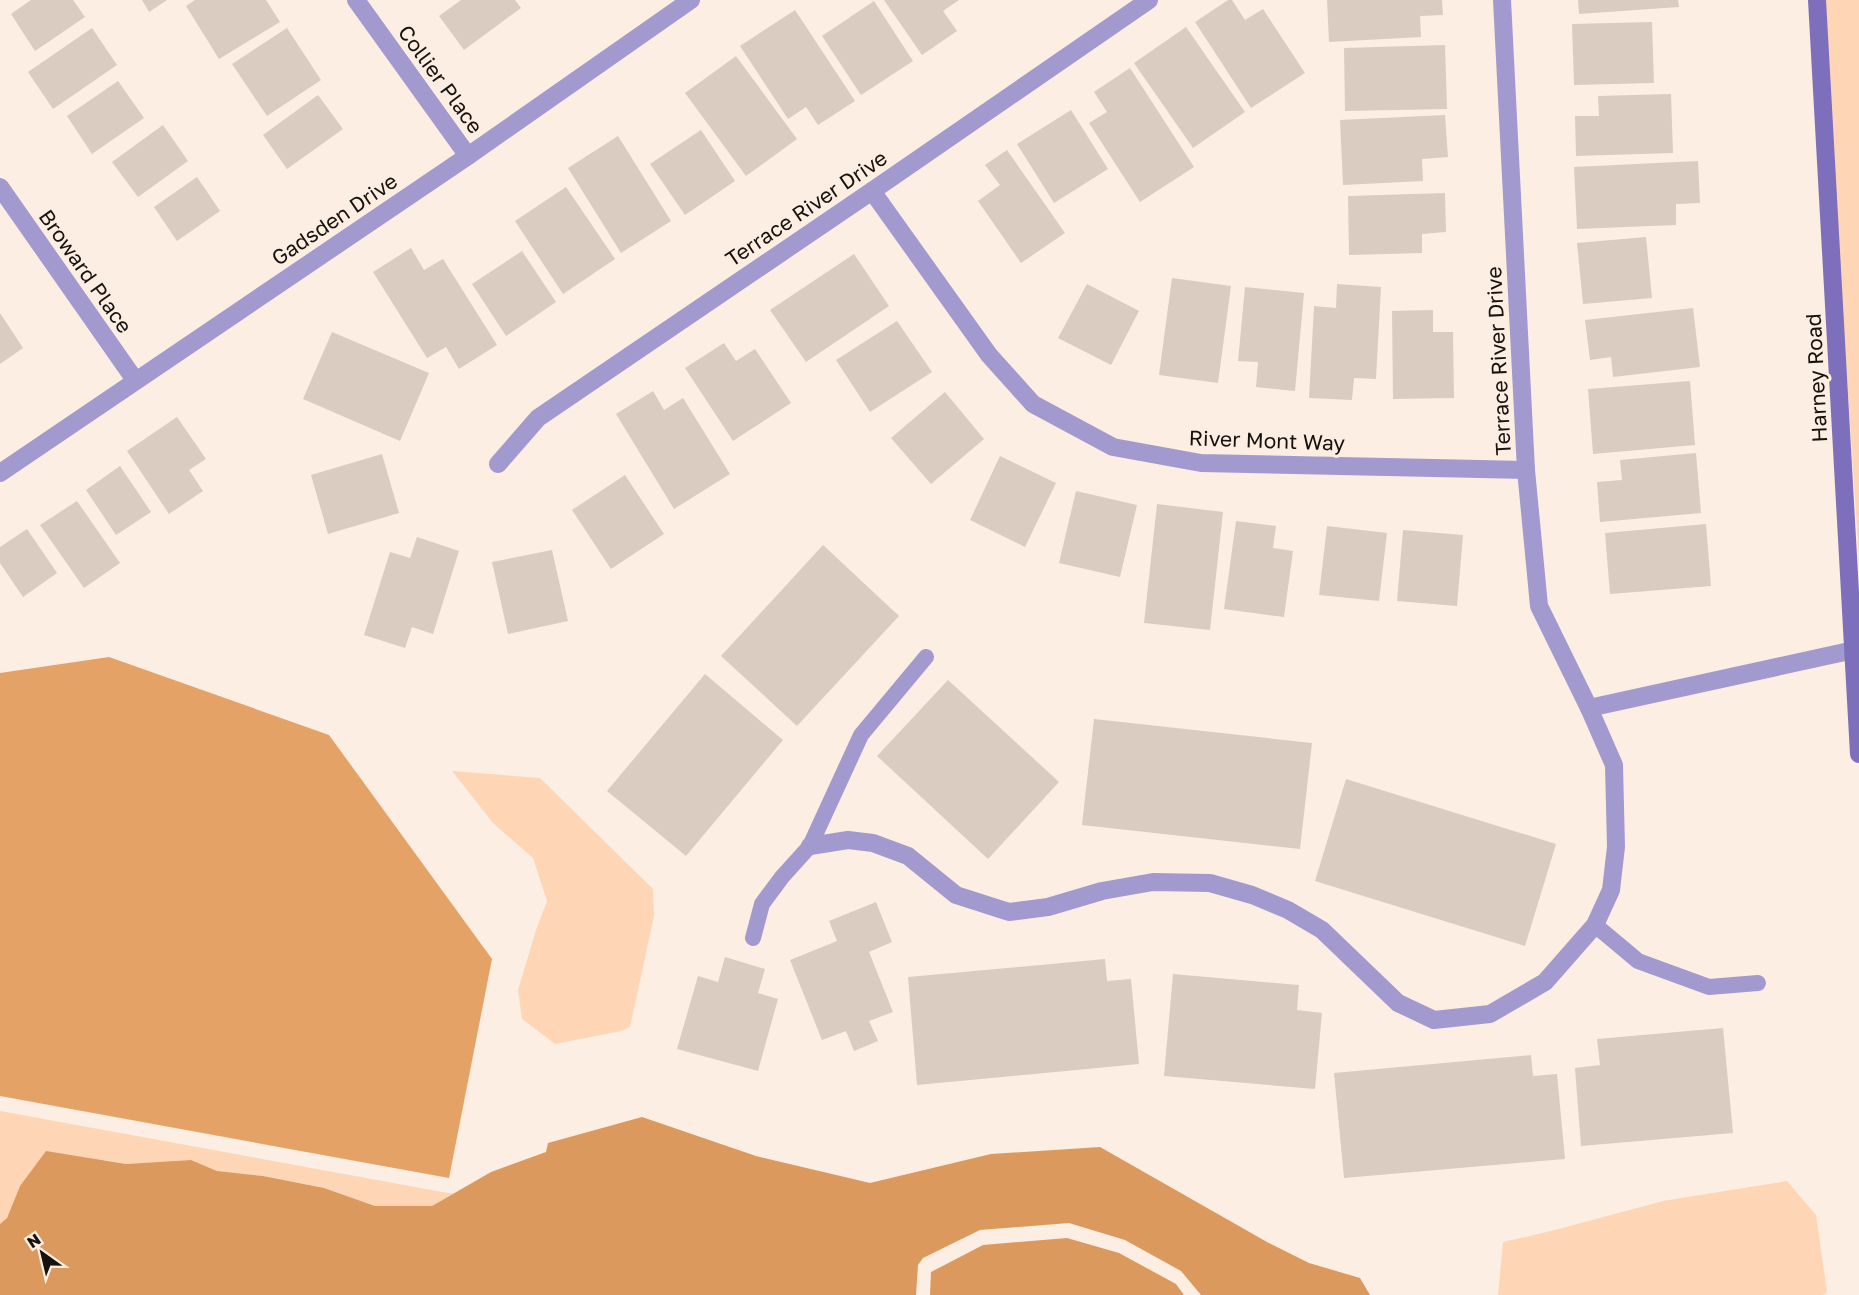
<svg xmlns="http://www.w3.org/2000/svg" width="1859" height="1295" font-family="'Golos Text',sans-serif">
<rect width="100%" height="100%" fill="#fceee3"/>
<g fill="#fed6b6">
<polygon points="1822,0 1859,0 1859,560"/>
<polygon points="452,771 540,778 653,889 654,916 630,1027 621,1031 555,1044 522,1019 518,990 536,930 547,901 533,858 493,823"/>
<polygon points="0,1111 448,1193 454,1193 432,1206 375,1206 324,1188 263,1176 217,1171 191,1160 126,1164 105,1160 20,1186 7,1218 0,1224"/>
<polygon points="1787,1181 1816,1215 1827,1292 1823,1295 1498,1295 1503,1242 1555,1230 1663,1201"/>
</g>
<polygon fill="#e5a267" points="109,657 329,735 492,959 449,1178 0,1096 0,673"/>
<g fill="#dc995e">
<polygon points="642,1117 756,1156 870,1183 991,1154 1100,1147 1267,1242 1309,1263 1360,1278 1370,1295 1201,1295 1181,1271 1125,1240 1069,1223 980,1230 923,1258 918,1265 916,1295 0,1295 0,1224 7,1218 20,1186 46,1151 126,1164 191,1160 217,1171 263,1176 324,1188 375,1206 432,1206 491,1172 546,1152 548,1143"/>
<polygon points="1067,1238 1119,1253 1176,1284 1184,1295 930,1295 931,1272 983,1245"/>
</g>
<g fill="#daccc1">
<polygon points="31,0 73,0 85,17 35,51 11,14"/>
<polygon points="142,0 167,0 149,12"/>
<polygon points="195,0 266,0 280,22 219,59 186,6"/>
<polygon points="461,0 515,0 521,8 464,50 439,16"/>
<polygon points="884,0 959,0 943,11 957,31 922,55"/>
<polygon points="1228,0 1232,0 1245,20 1263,9 1305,73 1251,108 1195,22"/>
<polygon points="1327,0 1442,0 1443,15 1420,16 1421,37 1329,42"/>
<polygon points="1578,0 1678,0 1679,7 1579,14"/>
<polygon points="874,1 913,61 861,95 822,36"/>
<polygon points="795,10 855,101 818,125 806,107 788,119 740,46"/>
<polygon points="1652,22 1654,83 1574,85 1572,24"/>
<polygon points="1186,27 1245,112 1193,148 1134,63"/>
<polygon points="92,28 117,65 53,109 28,72"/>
<polygon points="287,28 321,80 267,116 232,64"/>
<polygon points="1445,45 1447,109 1345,111 1344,48"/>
<polygon points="736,56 797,139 746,176 685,93"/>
<polygon points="1130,68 1194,167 1140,202 1089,123 1107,112 1094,92"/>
<polygon points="118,81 144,118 92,154 67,116"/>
<polygon points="1671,94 1673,153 1576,156 1575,116 1599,116 1598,96"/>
<polygon points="318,95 343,129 287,169 263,135"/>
<polygon points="1071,110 1108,169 1054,203 1017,144"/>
<polygon points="1445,115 1448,157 1422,159 1423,181 1343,185 1340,120"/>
<polygon points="163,125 188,161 138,197 112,162"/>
<polygon points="701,130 735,181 685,215 650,164"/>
<polygon points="618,136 671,221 621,253 568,168"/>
<polygon points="1007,150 1065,233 1021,263 978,201 1000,185 985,165"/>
<polygon points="1698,161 1700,203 1676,204 1676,225 1577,229 1574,167"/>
<polygon points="197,177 220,211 177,241 154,207"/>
<polygon points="566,187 615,259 563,294 515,221"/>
<polygon points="1445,193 1446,232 1422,234 1422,253 1349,255 1348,196"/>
<polygon points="1646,237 1652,298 1583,304 1577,243"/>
<polygon points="411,248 424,270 443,259 497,345 459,369 446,347 427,358 373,272"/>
<polygon points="522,251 556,302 506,336 472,284"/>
<polygon points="854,254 889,306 806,362 770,310"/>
<polygon points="1172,278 1231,286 1218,383 1159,375"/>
<polygon points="1087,284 1139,311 1111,365 1058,338"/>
<polygon points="1337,284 1381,287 1376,379 1354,378 1352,400 1309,398 1314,306 1336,308"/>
<polygon points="1245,287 1304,293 1295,391 1256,387 1258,362 1238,361"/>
<polygon points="1693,308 1700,367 1613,377 1611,357 1590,360 1585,320"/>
<polygon points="1433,310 1433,332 1453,332 1454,398 1393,399 1392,311"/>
<polygon points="0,313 23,348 0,364"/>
<polygon points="897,321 932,372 870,412 836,360"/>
<polygon points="332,332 429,373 400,441 303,399"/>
<polygon points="724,343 736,361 755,349 791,403 733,441 685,368"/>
<polygon points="1690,381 1695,445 1593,454 1588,389"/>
<polygon points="653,391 664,410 683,398 730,474 674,509 616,414"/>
<polygon points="945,392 984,439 931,484 891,438"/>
<polygon points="177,417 206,459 189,470 203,491 169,514 127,451"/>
<polygon points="1696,453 1701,513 1600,522 1597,482 1622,480 1620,460"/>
<polygon points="382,454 399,513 328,534 311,475"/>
<polygon points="1000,456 1056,483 1025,547 970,520"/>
<polygon points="120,466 151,512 116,535 86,490"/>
<polygon points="625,475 664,534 611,569 572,510"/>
<polygon points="1076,491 1137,505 1120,577 1059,563"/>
<polygon points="77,501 120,563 84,588 40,525"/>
<polygon points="1157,504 1223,512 1210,630 1144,623"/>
<polygon points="1236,521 1276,526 1273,548 1293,551 1284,617 1224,609"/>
<polygon points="1706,524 1711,586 1610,594 1605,533"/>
<polygon points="1327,526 1387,533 1379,601 1319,595"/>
<polygon points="27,529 57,573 23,597 0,563 0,547"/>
<polygon points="1403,530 1463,535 1457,606 1397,601"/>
<polygon points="417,537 459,551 433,634 412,627 405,648 364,635 390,552 410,558"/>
<polygon points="823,545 899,616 797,726 721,656"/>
<polygon points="552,550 568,621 508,634 492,562"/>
<polygon points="705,674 783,740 686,856 607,791"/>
<polygon points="948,680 1059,782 988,859 877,756"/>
<polygon points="1094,719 1312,743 1300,849 1082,825"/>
<polygon points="1346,779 1556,844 1525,946 1315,881"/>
<polygon points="876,902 892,942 869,952 893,1012 869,1021 878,1041 854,1051 846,1031 822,1040 790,960 837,941 829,921"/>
<polygon points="725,957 765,969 758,993 778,999 758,1071 677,1049 698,976 718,982"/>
<polygon points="1105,959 1107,981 1131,979 1139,1064 917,1085 908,977"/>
<polygon points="1173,974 1299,985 1297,1010 1322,1013 1315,1089 1164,1076"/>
<polygon points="1723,1028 1733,1133 1581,1146 1575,1068 1600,1065 1597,1039"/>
<polygon points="1531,1055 1533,1076 1557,1074 1565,1159 1344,1178 1334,1073"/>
</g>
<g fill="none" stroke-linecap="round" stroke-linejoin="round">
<g stroke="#a29acf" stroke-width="16">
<polyline points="1595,925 1638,961 1709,987 1758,983"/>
<polyline points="753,938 762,904 782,877 810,846 861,735 926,657"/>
</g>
<g stroke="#a29acf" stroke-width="18">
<polyline points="356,0 468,156"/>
<polyline points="0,187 135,380"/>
<polyline points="872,191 989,355 1033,404 1113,447 1201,463 1526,470"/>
<polyline points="498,464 538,418 872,191 1149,0"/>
<polyline points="0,473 468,156 691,0"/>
<polyline points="1589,708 1854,650"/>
<polyline points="810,846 848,840 873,843 908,856 956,895 1009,912 1048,907 1102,891 1153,882 1210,883 1252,895 1288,910 1322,930 1398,1003 1434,1020 1490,1014 1545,982 1595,925 1611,890 1616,847 1614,765 1589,708 1539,606 1526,470 1502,0"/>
</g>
<polyline stroke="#7d6fbb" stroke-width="18" points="1817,0 1859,754"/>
</g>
<g text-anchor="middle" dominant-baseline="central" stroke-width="6" stroke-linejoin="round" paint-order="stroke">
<g font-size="21" fill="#17120e" stroke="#fceee3">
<text transform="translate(441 79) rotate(54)">Collier Place</text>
<text transform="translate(806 208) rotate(-34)">Terrace River Drive</text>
<text transform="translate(334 219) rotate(-34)">Gadsden Drive</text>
<text transform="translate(86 271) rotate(55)">Broward Place</text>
<text transform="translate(1498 361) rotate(-93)">Terrace River Drive</text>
<text transform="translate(1816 378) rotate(-93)">Harney Road</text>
<text transform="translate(1267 440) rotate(2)">River Mont Way</text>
</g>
</g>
<g transform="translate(42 1253) rotate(326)" stroke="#fceee3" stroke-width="4.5" paint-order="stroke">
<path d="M0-4.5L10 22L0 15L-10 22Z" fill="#17120e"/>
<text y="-9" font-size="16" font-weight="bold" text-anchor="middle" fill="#17120e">N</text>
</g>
</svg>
